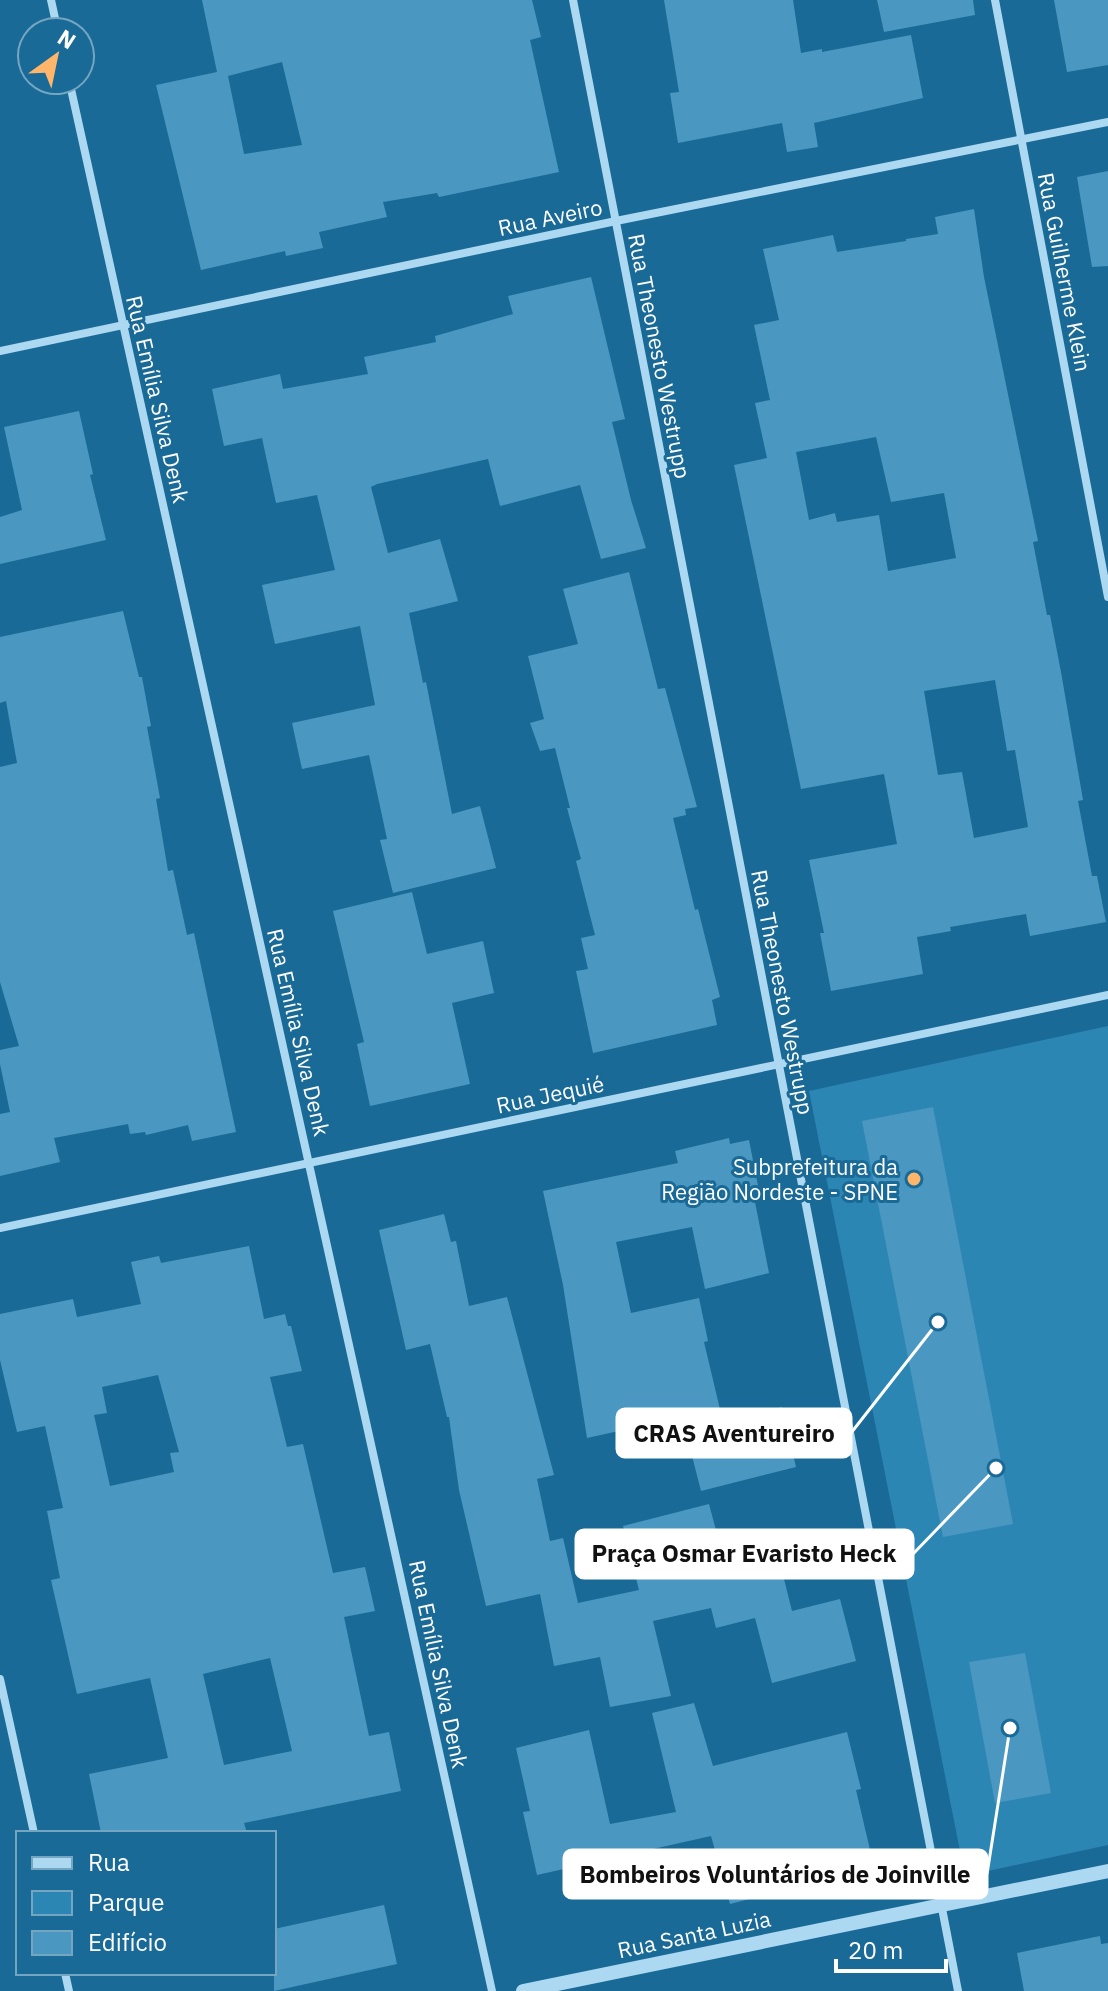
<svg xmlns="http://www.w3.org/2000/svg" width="1108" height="1991" font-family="'IBM Plex Sans',sans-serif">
<rect width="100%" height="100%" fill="#196a97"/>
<polygon fill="#2c86b4" points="1108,1026 1108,1845 965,1876 809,1091"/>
<g fill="#4a98c1" fill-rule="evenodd">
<path d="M202 0H532L541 37 530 40 559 172 439 197 437 193 383 202 387 217 319 232 323 248 286 256 285 251 201 270 156 85 217 72ZM282 62 302 145 244 154 228 76Z"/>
<polygon points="664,0 793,0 801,53 822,49 822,52 911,35 923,98 814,123 818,147 787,152 782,123 678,143 670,93 679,92"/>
<polygon points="877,0 973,0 975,15 884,32"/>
<polygon points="1054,0 1108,0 1108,65 1067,72"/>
<polygon points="1108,171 1108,266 1092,267 1077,177"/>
<path d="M974 209 984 277 1038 541 1033 542 1047 615H1050L1061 672 1083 800 1078 801 1092 876H1097L1106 922 1030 936 1026 914 950 927 951 931 917 937 923 974 831 991 820 933H824L809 860 897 844 884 774 801 789 734 465 767 458 755 403 770 400 754 325 779 320 763 249 833 235 837 252 906 241V239L938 234 935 217ZM876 437 891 502 944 493 956 558 888 571 879 515 837 522 835 513 809 520 796 452ZM995 680 1007 751 1015 750 1028 827 974 838 962 772 938 775 924 691Z"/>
<polygon points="591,277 625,419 612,422 631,500 646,548 601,559 580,485 500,506 488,459 377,484 371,487 388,553 440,539 458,601 409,613 423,683 426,682 452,814 480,806 496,868 393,893 380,840 387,839 369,755 302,769 292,723 375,705 360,626 275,644 262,585 335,570 317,495 276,503 262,438 224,446 212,389 280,374 283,389 368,374 364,357 436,342 435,336 513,314 508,296"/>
<polygon points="79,411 93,474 90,475 106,540 0,564 0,517 22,510 4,427"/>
<polygon points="629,572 658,689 665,688 697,807 685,809 686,815 673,818 695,910 698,909 720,997 712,1000 717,1025 593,1053 576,971 588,969 581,938 595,935 576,861 581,859 567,808 570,808 555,748 540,751 530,723 544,719 528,656 578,644 563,589"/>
<polygon points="123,611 139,677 142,677 151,726 147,727 160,798 156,799 168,871 173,870 187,935 194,933 236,1132 192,1141 188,1125 146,1135 145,1132 130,1134 128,1124 54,1138 60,1162 0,1176 0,1114 10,1112 0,1064 0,1050 19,1046 0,982 0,767 17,763 6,701 0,703 0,637"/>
<polygon points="412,892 427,954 483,941 494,993 452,1003 470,1084 370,1106 357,1044 364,1042 333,911"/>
<polygon points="933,1107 1013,1524 943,1537 862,1121"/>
<polygon points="729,1138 730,1144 749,1140 759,1191 753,1192 769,1273 705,1289 692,1227 616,1242 631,1313 699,1298 708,1341 704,1342 723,1422 782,1407 796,1467 701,1491 682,1417 587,1438 563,1285 543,1191 678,1163 675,1151"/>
<polygon points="444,1214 451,1242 456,1241 469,1306 507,1297 554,1475 537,1479 550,1541 563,1538 578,1603 639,1590 623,1526 709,1504 724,1560 776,1547 792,1611 840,1599 856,1661 772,1683 755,1618 716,1628 711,1608 653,1621 671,1696 610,1707 600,1657 554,1666 540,1594 486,1606 459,1490 449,1417 447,1417 430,1344 406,1350 379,1230"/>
<path d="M249 1246 264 1319 285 1314 288 1326H291L302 1371 270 1377 287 1447 303 1444 333 1573 365 1567 375 1611 344 1617 369 1736 389 1732 401 1791 244 1823 247 1833H101L89 1774 168 1758 150 1678 77 1694 51 1580 60 1578 47 1511 63 1508 45 1426 17 1432 0 1360V1314L73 1299 77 1317 141 1304 131 1262 159 1256 161 1263ZM158 1375 179 1452 170 1453 174 1472 110 1486 94 1415 107 1413 102 1387ZM270 1658 292 1751 224 1765 203 1674Z"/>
<polygon points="1025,1653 1051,1793 995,1803 969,1662"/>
<polygon points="694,1703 713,1766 847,1732 861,1789 856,1790 874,1867 730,1904 711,1836 537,1875 523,1812 530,1811 516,1748 589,1730 610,1824 676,1812 652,1713"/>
<polygon points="384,1905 397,1964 274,1991 274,1929"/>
<polygon points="1100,1936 1101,1944 1108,1943 1108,1991 1024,1991 1017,1953"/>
</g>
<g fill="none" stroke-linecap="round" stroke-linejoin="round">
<g stroke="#acd9f1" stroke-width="8">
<polyline points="51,0 58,32"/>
<polyline points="573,0 958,1991"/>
<polyline points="995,0 1108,597"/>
<polyline points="69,80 492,1991"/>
<polyline points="0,351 616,221 1108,122"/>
<polyline points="0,1228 1108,995"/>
<polyline points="0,1679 34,1833"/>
<polyline points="65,1973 69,1991"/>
</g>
<polyline stroke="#acd9f1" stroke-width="14" points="523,1991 1108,1871"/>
</g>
<circle fill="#ffb66b" stroke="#196a97" stroke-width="3" cx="914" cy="1179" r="8"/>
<g text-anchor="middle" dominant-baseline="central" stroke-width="6" stroke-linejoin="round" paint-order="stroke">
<g font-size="22" fill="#fff" stroke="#196a97">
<text transform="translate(550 217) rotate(-12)">Rua Aveiro</text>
<text transform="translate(1065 272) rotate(79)">Rua Guilherme Klein</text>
<text transform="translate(660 356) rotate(79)">Rua Theonesto Westrupp</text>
<text transform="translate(158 399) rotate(77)">Rua Emília Silva Denk</text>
<text transform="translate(783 992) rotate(79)">Rua Theonesto Westrupp</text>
<text transform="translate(299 1032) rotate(77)">Rua Emília Silva Denk</text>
<text transform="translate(550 1094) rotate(-12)">Rua Jequié</text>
<text transform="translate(439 1664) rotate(78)">Rua Emília Silva Denk</text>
<text transform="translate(694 1934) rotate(-12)">Rua Santa Luzia</text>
</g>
<g font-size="22" fill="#fff" stroke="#196a97" text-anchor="end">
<text x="898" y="1166">Subprefeitura da<tspan x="898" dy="25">Região Nordeste - SPNE</tspan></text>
</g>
</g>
<path fill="none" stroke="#fff" stroke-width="3" d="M938 1322L851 1433M996 1468L913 1554M1010 1728L987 1874"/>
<g fill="#fff" stroke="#196a97" stroke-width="3">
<circle cx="938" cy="1322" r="8"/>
<circle cx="996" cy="1468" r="8"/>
<circle cx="1010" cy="1728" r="8"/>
</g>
<g fill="#fff" stroke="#fff" stroke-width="3">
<rect x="617" y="1409" width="234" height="48" rx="8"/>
<rect x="576" y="1530" width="337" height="48" rx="8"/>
<rect x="564" y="1850" width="423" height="48" rx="8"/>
</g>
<g font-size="24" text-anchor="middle" font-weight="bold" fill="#111">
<text x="734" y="1442">CRAS Aventureiro</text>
<text x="744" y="1562">Praça Osmar Evaristo Heck</text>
<text x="775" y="1883">Bombeiros Voluntários de Joinville</text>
</g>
<rect x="16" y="1831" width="260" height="144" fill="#196a97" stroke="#75a6c1" stroke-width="2"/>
<rect x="32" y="1857" width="40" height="12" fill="#acd9f1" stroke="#75a6c1" stroke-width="2"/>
<text x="88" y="1871" font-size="24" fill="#ffffff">Rua</text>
<rect x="32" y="1891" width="40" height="24" fill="#2c86b4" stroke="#75a6c1" stroke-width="2"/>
<text x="88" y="1911" font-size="24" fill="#ffffff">Parque</text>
<rect x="32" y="1931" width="40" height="24" fill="#4a98c1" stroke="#75a6c1" stroke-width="2"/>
<text x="88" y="1951" font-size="24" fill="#ffffff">Edifício</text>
<g transform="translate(56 56) rotate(33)"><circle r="38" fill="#196a97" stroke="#75a6c1" stroke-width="2"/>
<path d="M0-6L14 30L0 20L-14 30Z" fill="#ffb66b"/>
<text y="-12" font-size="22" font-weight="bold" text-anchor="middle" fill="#ffffff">N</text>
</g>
<path d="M836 1959v12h110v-12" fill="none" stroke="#ffffff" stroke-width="4"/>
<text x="848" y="1959" font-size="24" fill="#ffffff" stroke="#196a97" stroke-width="6" paint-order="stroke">20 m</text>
</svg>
